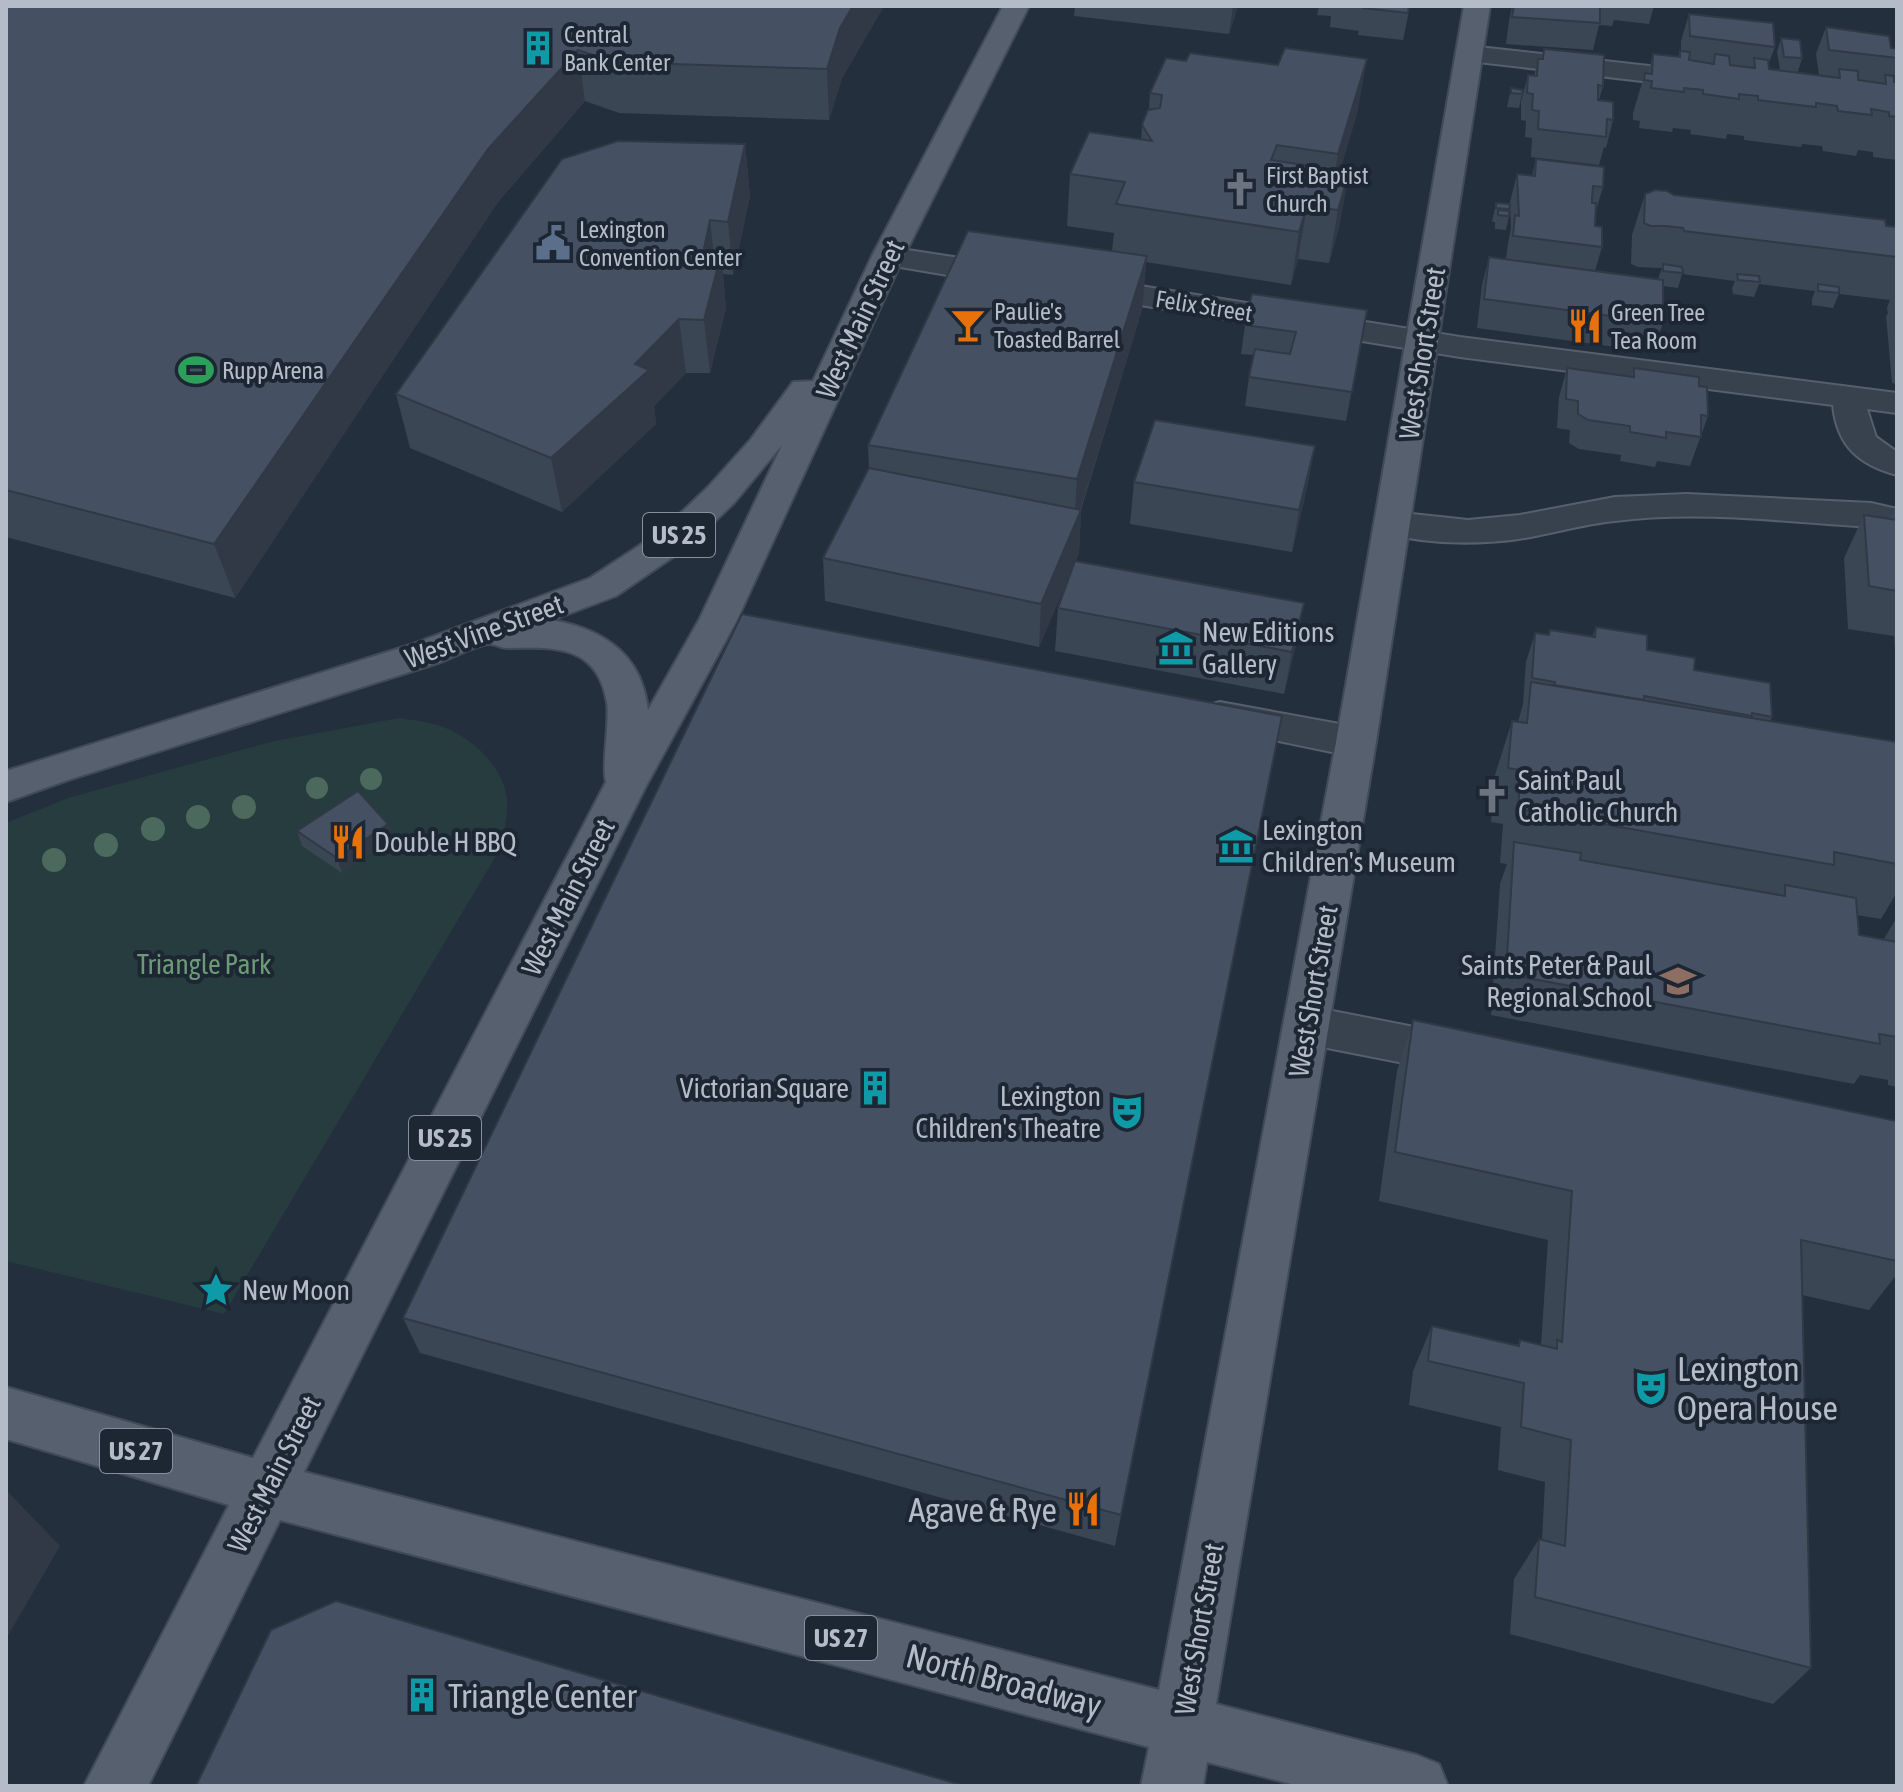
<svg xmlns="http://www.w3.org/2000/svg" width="1903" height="1792" font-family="'Asap Condensed',sans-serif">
<rect width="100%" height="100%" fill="#242f3e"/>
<path fill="#263c3f" d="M399 718C411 720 425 721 437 725 469 734 503 765 507 799 508 813 504 830 503 844L224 1314 6 1261V823L68 798 270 742Z"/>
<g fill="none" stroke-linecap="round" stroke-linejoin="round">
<g stroke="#565f6c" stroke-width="4">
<g id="minor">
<polygon points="1470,46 1703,72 1713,74 1717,80 1713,86 1703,88 1460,60 1456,54 1460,48"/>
<polygon points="888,247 1012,266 1023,269 1028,276 1023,283 1012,286 877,263 872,256 877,249"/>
<path d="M1084 277 1460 337 1897 393V413L1867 409 1876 437 1897 452V475C1859 465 1837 446 1833 405L1460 357 1073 294 1068 287 1073 280Z"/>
<path d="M1687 494 1871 503 1897 509V533L1871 527C1787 522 1699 510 1615 521 1583 524 1551 534 1519 539 1474 545 1425 544 1380 532L1375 524 1380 516 1393 512 1468 520 1520 515 1615 497Z"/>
<polygon points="1220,702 1356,727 1370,732 1376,742 1370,752 1356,757 1206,726 1200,716 1206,706"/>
<polygon points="1307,1006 1465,1037 1482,1042 1489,1056 1482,1070 1465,1075 1307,1044 1291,1038 1284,1025 1291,1012"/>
</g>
</g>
<g stroke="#414a57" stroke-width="4">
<path id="major" d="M1003 6H1029L904 256 737 620 645 788 304 1472 1159 1690 1336 742 1464 6H1490L1376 742 1216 1704 1417 1755 1439 1764 1448 1786H1299L1207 1762 1203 1786H1141L1149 1747 280 1520 148 1786H84L229 1505 6 1439V1387L253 1458 606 782C601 767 610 724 607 703 598 644 553 647 507 648 501 648 495 644 490 644 478 644 450 659 438 663L68 780 6 802V771L410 645 590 578 663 530 708 487 751 439 793 382 813 381 872 256ZM782 445 699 620 648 710C642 654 603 629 552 620L616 596 689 546 734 503Z"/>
</g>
<use href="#minor" fill="#38414e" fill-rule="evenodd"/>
<use href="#major" fill="#56606e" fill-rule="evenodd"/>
</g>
<g fill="#4b6a5d">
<circle cx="371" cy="779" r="11"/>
<circle cx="317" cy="788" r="11"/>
<circle cx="244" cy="807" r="12"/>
<circle cx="198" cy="817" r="12"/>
<circle cx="153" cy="829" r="12"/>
<circle cx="106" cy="845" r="12"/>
<circle cx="54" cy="860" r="12"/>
</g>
<g fill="#3b4654">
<polygon points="6,6 884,6 842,78 829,120 619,113 585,101 498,202 235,598 6,537"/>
<polygon points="1075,6 1238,6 1229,34 1074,16"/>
<polygon points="1319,6 1410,6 1403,40 1358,35 1359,31 1330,27 1331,16 1317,15"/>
<polygon points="1512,6 1671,6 1671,7 1654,6 1649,24 1614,20 1612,26 1599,25 1593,50 1506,44 1509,21"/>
<polygon points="1689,14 1775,47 1768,65 1769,69 1780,70 1777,52 1781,38 1802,58 1798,72 1819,75 1816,54 1826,27 1891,48 1897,49 1897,160 1873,157 1873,152 1858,150 1856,156 1823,151 1822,146 1802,144 1801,147 1744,140 1744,136 1727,134 1726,139 1690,134 1691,130 1673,128 1672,132 1639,128 1640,121 1633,120 1633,113 1645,73 1648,74 1653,54 1678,57 1680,51 1681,51 1681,41"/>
<polygon points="1544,49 1603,86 1599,100 1613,120 1606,148 1604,147 1599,165 1531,157 1532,138 1525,137 1526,121 1521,120 1521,102 1528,75 1534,76 1538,59 1541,59"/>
<polygon points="1511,88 1523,90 1519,108 1507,107"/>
<polygon points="1150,93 1358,110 1340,170 1340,224 1329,263 1298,259 1291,285 1146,262 1142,310 1081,510 1079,553 1039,647 825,601 823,558 869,468 868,445 1112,251 1114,233 1067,226 1070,174 1141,140 1142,125 1149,109"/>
<polygon points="745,144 750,196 733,275 723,274 726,308 710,373 686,373 654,406 656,424 562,512 410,448 396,394"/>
<polygon points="1536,159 1603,187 1595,214 1595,226 1602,247 1595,271 1658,279 1662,268 1638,267 1631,264 1632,235 1645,194 1674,195 1897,227 1897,384 1892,383 1886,316 1888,314 1887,308 1890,300 1839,294 1833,308 1812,305 1812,299 1815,291 1759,284 1754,297 1733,294 1732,288 1735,281 1682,274 1678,288 1663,286 1663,323 1653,352 1477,328 1482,285 1489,257 1506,259 1508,243 1511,228 1510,202 1517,174 1532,176"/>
<polygon points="1496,203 1510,204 1509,216 1506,230 1495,229 1495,222 1492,222"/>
<polygon points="1367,310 1346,421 1245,406 1249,377 1254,355 1241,354 1245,325"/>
<polygon points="1567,368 1631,376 1634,368 1699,386 1708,416 1690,466 1657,461 1655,467 1620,461 1621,455 1579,449 1569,443 1570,430 1557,428 1559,397"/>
<polygon points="1315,446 1307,488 1292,552 1130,524 1134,482"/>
<polygon points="1897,503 1897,649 1895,649 1894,636 1848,629 1844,558 1864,515 1890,519"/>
<polygon points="1058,608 1296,645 1284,694 1055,651"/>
<polygon points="1596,627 1694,670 1772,717 1770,721 1897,742 1897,892 1881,919 1857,915 1859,935 1884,939 1897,917 1897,1087 1888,1085 1888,1080 1860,1075 1854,1084 1491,1015 1500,884 1507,864 1500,863 1503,824 1491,822 1495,775 1512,721 1518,722 1523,704 1526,662 1535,633 1548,635 1550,630 1592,637"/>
<polygon points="1282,716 1115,1546 420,1353 403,1318"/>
<polygon points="388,824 392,838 342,873 302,846 297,831"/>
<polygon points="1413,1020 1897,1129 1897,1274 1869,1310 1802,1295 1811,1668 1773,1704 1510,1634 1514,1579 1539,1539 1542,1540 1545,1482 1498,1470 1501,1427 1409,1405 1413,1371 1432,1326 1518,1345 1520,1340 1541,1345 1548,1240 1379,1201 1397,1071"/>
</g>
<g fill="#303945">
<polygon points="853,6 884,6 842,78 829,120 827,69 840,28"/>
<polygon points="1233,6 1238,6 1229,34"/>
<polygon points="578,50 585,101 498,202 235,598 214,544 488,149"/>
<polygon points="1367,59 1358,110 1329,206 1338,154"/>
<polygon points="745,144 750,196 733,275 728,222"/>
<polygon points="1349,172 1340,224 1329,263 1338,210"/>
<polygon points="1307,206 1298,259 1291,285 1299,232"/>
<polygon points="710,220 716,273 721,254 726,308 710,373 704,320 703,253"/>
<polygon points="1147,256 1142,310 1078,517 1081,510 1079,553 1039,647 1041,604 1074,528 1077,479"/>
<polygon points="679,319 686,373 654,406 656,424 562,512 551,458 635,364"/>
<polygon points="1315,446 1307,488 1292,552 1299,510"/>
<polygon points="1304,603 1296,645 1284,694 1292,652"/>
<polygon points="1274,758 1115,1546 1121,1515"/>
<polygon points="388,824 392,838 342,873 337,858"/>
<polygon points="6,1490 60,1546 6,1639"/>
</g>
<g fill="#455162" stroke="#303945" stroke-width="2">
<polygon points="6,6 853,6 840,28 827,69 612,62 578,50 488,149 214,544 6,490"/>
<polygon points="1363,6 1409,6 1408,13 1363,8"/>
<polygon points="1514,6 1600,6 1600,23 1512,17"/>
<polygon points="1689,14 1773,23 1775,47 1690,36"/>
<polygon points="1826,27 1889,36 1891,48 1897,49 1897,58 1829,50"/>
<polygon points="1781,38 1800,40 1802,58 1784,57"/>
<polygon points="1285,48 1367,59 1338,154 1277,145 1271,160 1349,172 1338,210 1307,206 1299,232 1116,204 1125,182 1070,174 1089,132 1152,141 1142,125 1148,110 1160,108 1162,95 1150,93 1166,58 1186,61 1190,53 1278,65"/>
<polygon points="1544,49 1604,55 1603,86 1598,85 1598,100 1613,102 1613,120 1607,119 1606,137 1538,129 1539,111 1532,110 1533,94 1527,93 1528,75 1537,76 1538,59 1543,59"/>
<polygon points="1680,51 1690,52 1689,60 1714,64 1715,54 1729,56 1730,65 1755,68 1754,58 1768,60 1769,69 1840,78 1839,69 1858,71 1858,80 1886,84 1885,75 1894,76 1894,82 1897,82 1897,117 1889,116 1889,112 1871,109 1872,115 1838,111 1837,106 1816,103 1816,107 1758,100 1758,96 1739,94 1739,99 1703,94 1703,90 1684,88 1684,92 1651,88 1652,81 1644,80 1645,73 1652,74 1653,54 1680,57"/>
<polygon points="1511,88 1523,90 1522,94 1511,93"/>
<polygon points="618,141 745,144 728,222 710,220 703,253 721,254 704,320 679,319 635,364 649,370 551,458 396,394 562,159"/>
<polygon points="1536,159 1604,167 1603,187 1593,186 1592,198 1592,203 1596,203 1595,226 1602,227 1602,247 1513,236 1515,215 1519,216 1517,174 1535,176"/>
<polygon points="1655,190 1667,191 1674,195 1885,220 1886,226 1897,227 1897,257 1684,231 1683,228 1666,226 1651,226 1644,223 1645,194"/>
<polygon points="1496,203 1510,204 1509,209 1496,208"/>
<polygon points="1498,210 1509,211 1509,216 1498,215"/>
<polygon points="968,231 1147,256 1077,479 868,445"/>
<polygon points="1489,257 1663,280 1663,323 1484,299"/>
<polygon points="1663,264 1682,267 1683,273 1663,271"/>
<polygon points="1737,274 1759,276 1760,282 1738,280"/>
<polygon points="1818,284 1839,287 1839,293 1818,291"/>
<polygon points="1252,294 1367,310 1352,392 1249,377 1255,349 1290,354 1296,332 1245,325"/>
<polygon points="1567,368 1634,377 1634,368 1699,377 1699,386 1707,387 1708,416 1701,415 1701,437 1666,432 1666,438 1630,432 1630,426 1588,420 1578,414 1578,401 1566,399"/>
<polygon points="1155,420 1315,446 1299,510 1134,482"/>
<polygon points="869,468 1081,510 1041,604 823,558"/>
<polygon points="1864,515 1897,520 1897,591 1869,586"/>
<polygon points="1075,561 1304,603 1292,652 1058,608"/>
<polygon points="742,614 1282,716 1121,1515 403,1318"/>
<polygon points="1596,627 1647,635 1647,650 1695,658 1694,670 1770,683 1772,717 1752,713 1752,716 1644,696 1644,700 1554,685 1555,682 1532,678 1535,633 1549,635 1550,630 1595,637"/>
<polygon points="1531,682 1897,742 1897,864 1834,852 1834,865 1518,809 1521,770 1508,768 1512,721 1527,723"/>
<polygon points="358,791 388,824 337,858 297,831"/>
<polygon points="1514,842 1581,853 1580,860 1785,896 1785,885 1856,898 1859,935 1897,942 1897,1037 1879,1034 1880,1044 1506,974"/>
<polygon points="1413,1020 1896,1121 1897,1261 1801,1240 1811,1668 1535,1597 1539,1539 1565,1546 1571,1440 1521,1427 1524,1383 1428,1361 1432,1326 1519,1346 1520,1340 1557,1349 1557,1340 1562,1342 1572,1191 1395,1152"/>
<polygon points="336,1601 964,1786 196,1786 271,1630"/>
</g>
<defs>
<g id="building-bare" transform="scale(2.76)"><path d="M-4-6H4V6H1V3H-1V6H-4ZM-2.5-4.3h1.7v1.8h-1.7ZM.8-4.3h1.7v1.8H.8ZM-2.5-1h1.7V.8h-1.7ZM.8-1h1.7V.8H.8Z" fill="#0f9aa8" stroke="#1d2633" stroke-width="2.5" paint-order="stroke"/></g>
<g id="church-bare" transform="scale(2.76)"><path d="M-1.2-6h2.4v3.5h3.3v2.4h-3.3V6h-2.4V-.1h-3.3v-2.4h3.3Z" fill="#6b7280" stroke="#1d2633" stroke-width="2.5" paint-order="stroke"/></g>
<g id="civic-bare" transform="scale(2.76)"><path d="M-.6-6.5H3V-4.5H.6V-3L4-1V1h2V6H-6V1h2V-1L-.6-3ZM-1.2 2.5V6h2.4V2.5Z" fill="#5c6f8a" stroke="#1d2633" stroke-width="2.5" paint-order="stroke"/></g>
<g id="bar-bare" transform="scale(2.76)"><path d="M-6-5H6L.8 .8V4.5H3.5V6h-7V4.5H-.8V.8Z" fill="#e8710a" stroke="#1d2633" stroke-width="2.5" paint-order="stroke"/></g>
<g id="restaurant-bare" transform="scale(2.76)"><path d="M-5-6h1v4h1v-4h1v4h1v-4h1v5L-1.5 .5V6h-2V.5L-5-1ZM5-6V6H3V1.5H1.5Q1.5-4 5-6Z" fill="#e8710a" stroke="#1d2633" stroke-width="2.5" paint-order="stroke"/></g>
<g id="stadium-bare" transform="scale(2.76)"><path d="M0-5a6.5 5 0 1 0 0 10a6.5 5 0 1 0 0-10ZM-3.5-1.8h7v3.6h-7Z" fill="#2e9e5b" stroke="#1d2633" stroke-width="2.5" paint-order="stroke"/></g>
<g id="museum-bare" transform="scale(2.76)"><path d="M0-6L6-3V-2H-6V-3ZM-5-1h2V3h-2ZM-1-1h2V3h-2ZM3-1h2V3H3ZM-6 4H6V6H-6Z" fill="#0f9aa8" stroke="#1d2633" stroke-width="2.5" paint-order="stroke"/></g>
<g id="school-bare" transform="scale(2.76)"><path d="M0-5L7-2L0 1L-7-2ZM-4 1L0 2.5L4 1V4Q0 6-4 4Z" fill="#8d6e63" stroke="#1d2633" stroke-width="2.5" paint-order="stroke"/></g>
<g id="theatre-bare" transform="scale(2.76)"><path d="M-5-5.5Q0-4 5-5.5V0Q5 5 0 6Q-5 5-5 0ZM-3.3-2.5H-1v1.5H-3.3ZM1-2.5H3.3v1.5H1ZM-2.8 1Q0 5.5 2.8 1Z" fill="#0f9aa8" stroke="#1d2633" stroke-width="2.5" paint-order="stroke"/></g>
<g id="sight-bare" transform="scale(2.76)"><path d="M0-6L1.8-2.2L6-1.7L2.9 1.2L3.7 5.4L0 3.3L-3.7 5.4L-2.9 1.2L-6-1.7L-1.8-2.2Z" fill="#0f9aa8" stroke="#1d2633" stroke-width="2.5" paint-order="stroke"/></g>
</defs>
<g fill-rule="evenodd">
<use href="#building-bare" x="538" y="48"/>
<use href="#church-bare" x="1240" y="189"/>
<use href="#civic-bare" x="553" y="243"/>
<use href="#bar-bare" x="968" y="325"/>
<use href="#restaurant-bare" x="1585" y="326"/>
<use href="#stadium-bare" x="196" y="370"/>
<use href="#museum-bare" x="1176" y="648"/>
<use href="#church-bare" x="1492" y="796"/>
<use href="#restaurant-bare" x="348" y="842"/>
<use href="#museum-bare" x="1236" y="846"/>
<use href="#school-bare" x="1678" y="981"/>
<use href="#building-bare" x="875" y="1088"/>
<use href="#theatre-bare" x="1127" y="1112"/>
<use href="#sight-bare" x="216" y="1290"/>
<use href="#theatre-bare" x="1651" y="1388"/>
<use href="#restaurant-bare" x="1083" y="1509"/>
<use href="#building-bare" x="422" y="1695"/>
</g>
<g text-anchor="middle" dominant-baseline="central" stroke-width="8" stroke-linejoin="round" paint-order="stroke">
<g font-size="24" fill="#b4bcc9" stroke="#1d2633" text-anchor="start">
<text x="564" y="34">Central<tspan x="564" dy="28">Bank Center</tspan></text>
<text x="1266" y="175">First Baptist<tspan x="1266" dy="28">Church</tspan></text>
<text x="579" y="229">Lexington<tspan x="579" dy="28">Convention Center</tspan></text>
<text x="994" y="311">Paulie's<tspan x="994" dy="28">Toasted Barrel</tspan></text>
<text x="1611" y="312">Green Tree<tspan x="1611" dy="28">Tea Room</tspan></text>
<text x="222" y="370">Rupp Arena</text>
</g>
<g font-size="24" fill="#b4bcc9" stroke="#1d2633">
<text transform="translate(1204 306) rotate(9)">Felix Street</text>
</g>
<g fill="#1d2633" stroke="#878f9c" stroke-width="2">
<rect x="643" y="513" width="72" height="44" rx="6"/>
<rect x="409" y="1116" width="72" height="44" rx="6"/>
<rect x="100" y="1429" width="72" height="44" rx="6"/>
<rect x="805" y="1616" width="72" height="44" rx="6"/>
</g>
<g font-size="26" font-weight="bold" fill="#b4bcc9">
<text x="679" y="535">US 25</text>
<text x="445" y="1138">US 25</text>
<text x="136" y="1451">US 27</text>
<text x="841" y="1638">US 27</text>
</g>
<g font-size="28" fill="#b4bcc9" stroke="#1d2633">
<text transform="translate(860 319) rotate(-65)">West Main Street</text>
<text transform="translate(1422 353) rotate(-81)">West Short Street</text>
<text transform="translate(484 631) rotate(-20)">West Vine Street</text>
<text transform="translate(568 897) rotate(-63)">West Main Street</text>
<text transform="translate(1313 991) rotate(-80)">West Short Street</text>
<text transform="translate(274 1474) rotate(-63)">West Main Street</text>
<text transform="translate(1199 1629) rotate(-80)">West Short Street</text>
</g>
<g font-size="28" fill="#b4bcc9" stroke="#1d2633" text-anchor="start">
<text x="1202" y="632">New Editions<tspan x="1202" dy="32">Gallery</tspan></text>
<text x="1518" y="780">Saint Paul<tspan x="1518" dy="32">Catholic Church</tspan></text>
<text x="1262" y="830">Lexington<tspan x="1262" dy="32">Children's Museum</tspan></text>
<text x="374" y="842">Double H BBQ</text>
<text x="1652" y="965" text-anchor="end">Saints Peter &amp; Paul<tspan x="1652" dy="32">Regional School</tspan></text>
<text x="849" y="1088" text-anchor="end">Victorian Square</text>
<text x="1101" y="1096" text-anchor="end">Lexington<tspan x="1101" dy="32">Children's Theatre</tspan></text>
<text x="242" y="1290">New Moon</text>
</g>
<g font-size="28" fill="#6b9a76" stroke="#1d2633">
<text x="204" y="964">Triangle Park</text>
</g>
<g font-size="34" fill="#b4bcc9" stroke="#1d2633" text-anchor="start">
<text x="1677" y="1368">Lexington<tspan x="1677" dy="39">Opera House</tspan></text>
<text x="1057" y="1509" text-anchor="end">Agave &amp; Rye</text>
<text x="448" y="1695">Triangle Center</text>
</g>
<g font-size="34" fill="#b4bcc9" stroke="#1d2633">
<text transform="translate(1004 1680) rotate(15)">North Broadway</text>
</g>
</g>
<rect width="1903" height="1792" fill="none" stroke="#b4bcc9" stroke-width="16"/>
</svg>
